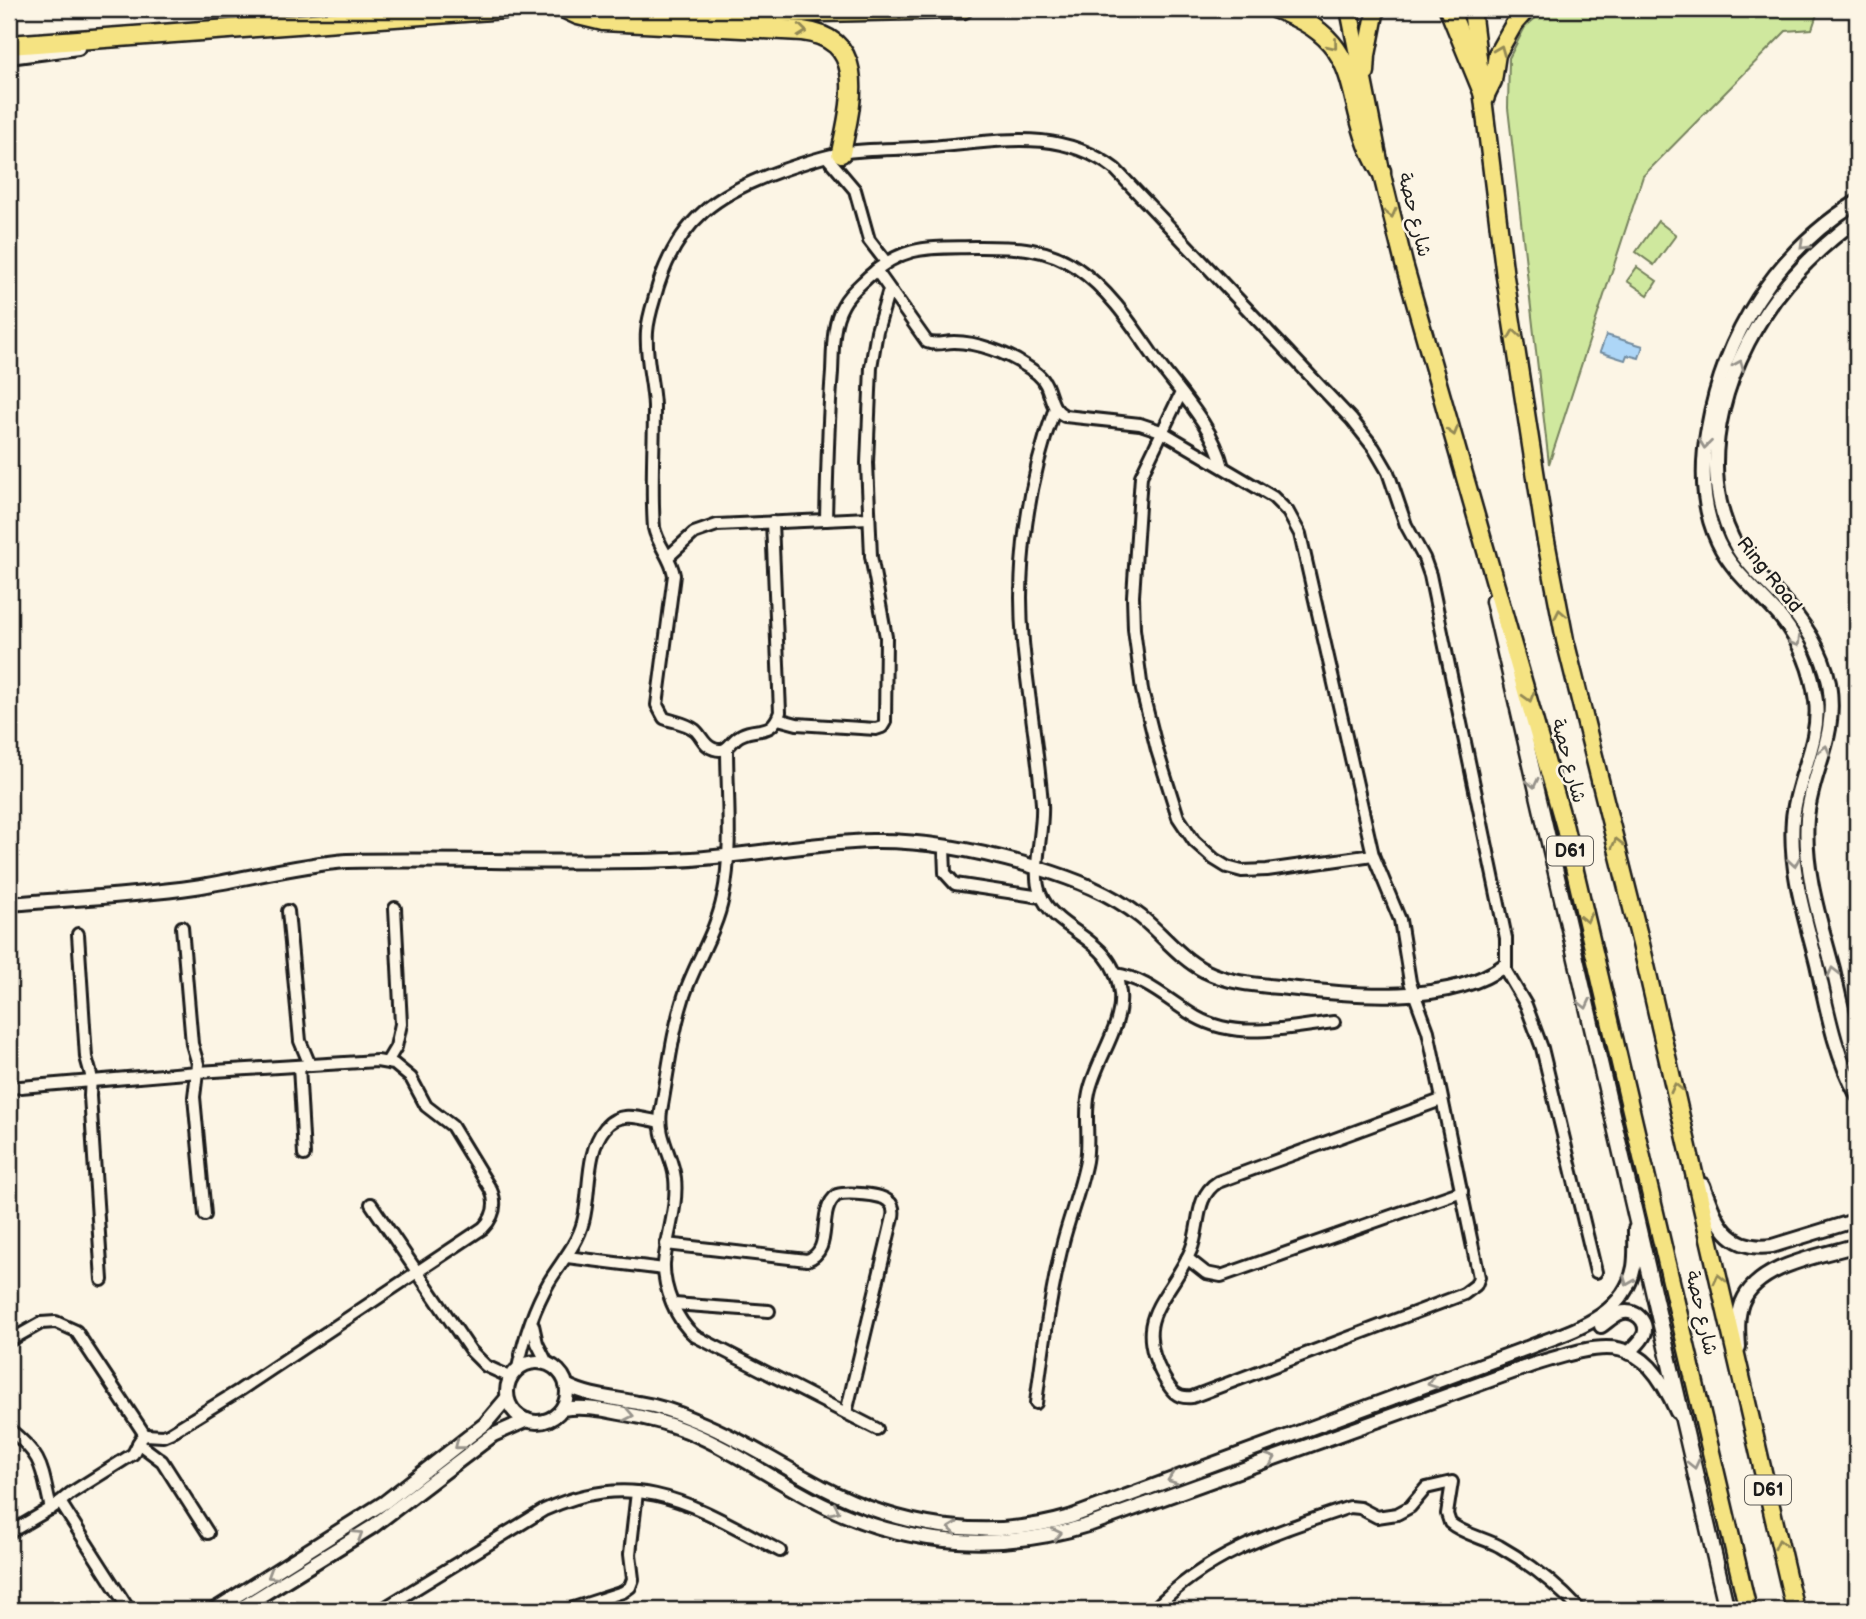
<svg xmlns="http://www.w3.org/2000/svg" width="1866" height="1619" font-family="'Balsamiq Sans','Playpen Sans Arabic',sans-serif">
<rect width="100%" height="100%" fill="#fcf5e5"/>
<filter id="ink" filterUnits="userSpaceOnUse"><feTurbulence type="fractalNoise" baseFrequency=".0143" numOctaves="2"/><feDisplacementMap in="SourceGraphic" scale="14" xChannelSelector="R" yChannelSelector="G"/><feConvolveMatrix kernelMatrix="1 2 1 2 8 2 1 2 1" color-interpolation-filters="sRGB"/></filter>
<g filter="url(#ink)">
<g fill="#cfe89e" stroke="#76825d" stroke-width="2">
<polygon points="1546,9 1817,9 1818,11 1812,29 1786,31 1643,176 1549,464 1508,108 1509,58 1525,27"/>
<polygon points="1658,221 1676,235 1654,265 1636,252"/>
<polygon points="1637,267 1657,281 1648,295 1627,281"/>
</g>
<polygon fill="#add6f7" stroke="#738c9f" stroke-width="2" points="1606,335 1643,346 1639,358 1627,355 1625,360 1600,352"/>
<g fill="none" stroke-linecap="round" stroke-linejoin="round">
<g stroke="#1c1c1c" stroke-width="16">
<g id="minor">
<polyline points="827,157 855,190 869,240 886,262"/>
<path d="M876 270 927 342C937 346 944 342 954 342 977 342 1007 353 1026 366 1034 371 1042 376 1046 385 1052 398 1051 409 1065 416L1140 424 1161 431 1273 497 1288 512 1300 534 1373 855 1400 920 1410 982 1428 1031 1479 1277 1476 1285 1464 1294 1192 1397C1176 1399 1171 1390 1164 1378 1130 1316 1169 1301 1191 1250 1201 1226 1194 1197 1218 1182L1441 1100"/>
<polyline points="1181,393 1141,476 1133,596 1134,629 1142,690 1157,750 1178,817 1194,841 1214,859 1227,867 1242,871 1267,870 1373,855"/>
<path d="M826 520C827 471 828 421 832 372 833 350 832 324 843 305 849 293 859 286 868 277 904 244 929 248 975 247 1012 247 1046 246 1077 268 1112 292 1135 330 1159 364 1183 396 1213 427 1223 467"/>
<path d="M772 522 780 712C771 737 758 726 741 735 730 740 729 754 714 749 704 746 702 736 695 730 686 723 674 722 664 718L657 705 674 575C671 557 658 546 654 528 651 488 654 447 654 406 653 381 645 357 647 332 648 316 654 301 658 286 679 220 717 193 780 171 800 164 820 157 841 153 871 148 901 150 931 147 996 142 1059 126 1115 169L1352 420 1374 448 1388 472 1406 525 1424 558 1430 575 1506 938V971L1526 1005 1542 1048 1596 1272"/>
<polyline points="668,557 694,533 717,525 869,518"/>
<polyline points="778,719 797,724 876,729 882,727 885,722 886,637 871,556 867,463 871,367 877,331 889,290"/>
<path d="M727 748C727 797 733 849 723 897 716 933 695 962 684 996 672 1033 668 1073 661 1111 657 1137 672 1154 675 1178 678 1206 667 1235 664 1263 663 1287 676 1321 695 1336L877 1429"/>
<polyline points="944,847 945,873 955,884 1041,897"/>
<polyline points="288,911 300,1041 310,1065"/>
<polyline points="182,927 192,1044 198,1064 194,1097 205,1215"/>
<polyline points="78,934 86,1057 91,1075 90,1096 102,1280"/>
<path d="M1115 974C1146 978 1170 1002 1196 1017 1238 1041 1290 1027 1334 1022"/>
<polyline points="387,1062 396,1047 401,1024 395,908"/>
<polyline points="299,1066 304,1155"/>
<path d="M9 1088 198 1072 377 1061 394 1064 411 1078 426 1106 452 1126 491 1190C497 1204 494 1217 483 1228L240 1390 170 1433 163 1436 145 1435 140 1440 133 1454 71 1493 55 1506 9 1533"/>
<polyline points="371,1204 471,1351 486,1366 510,1377"/>
<path d="M666 1244 807 1260C835 1250 815 1212 837 1195 847 1192 881 1194 888 1201 894 1205 894 1211 893 1217L846 1413"/>
<polyline points="567,1257 664,1269"/>
<polyline points="1187,1258 1206,1273 1221,1276 1462,1191"/>
<polyline points="674,1304 769,1311"/>
<polyline points="533,1325 537,1343 547,1363"/>
<polyline points="9,1341 41,1323 56,1322 76,1331 145,1435"/>
<path d="M518 1368C524 1339 534 1308 549 1282 561 1262 577 1245 583 1222 591 1193 585 1152 605 1128 619 1110 641 1118 660 1122"/>
<path d="M1036 1403C1043 1349 1050 1295 1063 1242 1070 1215 1081 1188 1086 1161 1090 1138 1084 1115 1089 1093 1096 1059 1123 1028 1120 993 1114 935 1056 935 1040 893 1031 872 1044 831 1042 804 1038 750 1028 696 1023 642 1016 565 1028 481 1055 408"/>
<path d="M9 1429C44 1457 41 1467 51 1509"/>
<polyline points="138,1443 162,1461 208,1533"/>
<polyline points="60,1502 126,1605"/>
<path d="M381 1610 544 1510C640 1466 696 1507 780 1551"/>
<polyline points="567,1610 623,1592 630,1587 633,1579 630,1554 637,1492"/>
<path d="M1153 1610C1209 1552 1276 1532 1350 1507L1360 1508 1377 1517 1397 1514 1410 1507 1426 1488 1452 1482 1447 1514 1450 1523C1463 1534 1484 1538 1499 1546 1529 1563 1557 1585 1580 1610"/>
</g>
</g>
<g stroke="#1c1c1c" stroke-width="18">
<g id="tertiary">
<polyline points="9,57 78,48"/>
<path d="M1857 202C1776 252 1724 335 1708 428 1701 467 1701 506 1718 542 1733 574 1760 592 1782 619 1800 642 1812 671 1816 701 1821 742 1796 779 1793 819 1789 868 1805 917 1817 964 1827 1009 1835 1055 1857 1095"/>
<path d="M1857 219C1832 238 1808 259 1787 284 1729 352 1689 466 1738 549 1749 567 1766 582 1780 597 1803 620 1823 651 1829 683 1838 739 1812 768 1807 818 1803 869 1820 920 1833 969 1840 1000 1846 1031 1857 1061"/>
<path d="M9 904C71 899 133 896 195 887 246 879 295 865 347 861 456 859 565 864 673 860 740 858 805 843 872 841 927 840 985 852 1038 868 1074 879 1111 893 1141 917 1163 935 1180 958 1205 971 1231 984 1260 985 1288 988 1351 995 1451 1006 1505 965"/>
<path d="M1703 1185C1716 1220 1726 1252 1772 1246L1857 1220"/>
<path d="M1601 1326C1607 1322 1613 1316 1620 1313 1634 1308 1649 1321 1644 1335 1641 1342 1634 1347 1629 1353"/>
<path d="M1739 1347C1738 1332 1737 1317 1742 1303 1757 1264 1822 1256 1857 1245"/>
<circle cx="537" cy="1392" r="30"/>
<path d="M566 1385C589 1397 614 1398 638 1403 657 1406 676 1412 694 1420 739 1438 780 1465 822 1487 899 1527 986 1542 1070 1517L1527 1348C1569 1331 1624 1319 1634 1267 1636 1254 1635 1241 1635 1229"/>
<path d="M562 1409C582 1406 600 1409 620 1413 643 1417 665 1422 687 1431 736 1451 779 1484 827 1507 911 1547 1003 1552 1091 1524L1532 1365C1606 1342 1641 1330 1677 1412"/>
<polyline points="214,1610 385,1502 485,1424 507,1398"/>
<polyline points="238,1610 372,1527 493,1435 527,1420"/>
</g>
</g>
<g stroke="#1c1c1c" stroke-width="19">
<polyline id="secondary" points="1493,601 1727,1610"/>
</g>
<g stroke="#1c1c1c" stroke-width="21">
<g id="primary">
<polyline points="1349,9 1381,171 1404,264 1564,824 1748,1610"/>
<polyline points="1472,9 1505,277 1545,536 1565,640 1641,944 1795,1610"/>
<polyline points="1366,72 1367,55 1376,9"/>
<polyline points="1485,97 1493,81 1497,54 1514,24 1527,9"/>
</g>
</g>
<g stroke="#1c1c1c" stroke-width="23">
<g id="trunk">
<path d="M565 9 578 15 603 21 802 31C871 39 850 107 841 153"/>
<polyline points="656,9 772,13 963,9"/>
<path d="M1276 9C1373 43 1339 102 1381 171"/>
<polyline points="1449,9 1485,97"/>
<polyline points="9,45 505,9"/>
</g>
</g>
<use href="#minor" stroke="#fcf5e5" stroke-width="10"/>
<use href="#tertiary" stroke="#fcf5e5" stroke-width="12"/>
<use href="#secondary" stroke="#fcf5e5" stroke-width="14"/>
<use href="#primary" stroke="#f5e382" stroke-width="16"/>
<use href="#trunk" stroke="#f5e382" stroke-width="18"/>
</g>
<defs><path id="oneway-chevron" d="M-2-3.5L2.5 0L-2 3.5" fill="none" stroke-width="1.6" stroke-linecap="round" stroke-linejoin="round" transform="scale(1.75)"/></defs>
<g stroke="#938954">
<use href="#oneway-chevron" transform="translate(802 31) rotate(6)"/>
<use href="#oneway-chevron" transform="translate(1333 45) rotate(51)"/>
<use href="#oneway-chevron" transform="translate(1500 50) rotate(-68)"/>
<use href="#oneway-chevron" transform="translate(1391 213) rotate(76)"/>
<use href="#oneway-chevron" transform="translate(1514 334) rotate(-99)"/>
<use href="#oneway-chevron" transform="translate(1453 431) rotate(74)"/>
<use href="#oneway-chevron" transform="translate(1560 614) rotate(-101)"/>
<use href="#oneway-chevron" transform="translate(1529 697) rotate(74)"/>
<use href="#oneway-chevron" transform="translate(1617 843) rotate(-104)"/>
<use href="#oneway-chevron" transform="translate(1586 918) rotate(76)"/>
<use href="#oneway-chevron" transform="translate(1676 1088) rotate(-103)"/>
<use href="#oneway-chevron" transform="translate(1719 1279) rotate(-103)"/>
<use href="#oneway-chevron" transform="translate(1780 1544) rotate(-103)"/>
</g>
<g stroke="#97938b">
<use href="#oneway-chevron" transform="translate(1804 245) rotate(136)"/>
<use href="#oneway-chevron" transform="translate(1739 365) rotate(-67)"/>
<use href="#oneway-chevron" transform="translate(1705 444) rotate(97)"/>
<use href="#oneway-chevron" transform="translate(1796 642) rotate(60)"/>
<use href="#oneway-chevron" transform="translate(1825 750) rotate(-75)"/>
<use href="#oneway-chevron" transform="translate(1533 783) rotate(77)"/>
<use href="#oneway-chevron" transform="translate(1794 862) rotate(82)"/>
<use href="#oneway-chevron" transform="translate(1833 972) rotate(-104)"/>
<use href="#oneway-chevron" transform="translate(1585 1004) rotate(77)"/>
<use href="#oneway-chevron" transform="translate(1628 1281) rotate(112)"/>
<use href="#oneway-chevron" transform="translate(1432 1383) rotate(160)"/>
<use href="#oneway-chevron" transform="translate(629 1415) rotate(11)"/>
<use href="#oneway-chevron" transform="translate(459 1445) rotate(141)"/>
<use href="#oneway-chevron" transform="translate(1271 1459) rotate(-20)"/>
<use href="#oneway-chevron" transform="translate(1694 1464) rotate(77)"/>
<use href="#oneway-chevron" transform="translate(1172 1479) rotate(160)"/>
<use href="#oneway-chevron" transform="translate(835 1510) rotate(24)"/>
<use href="#oneway-chevron" transform="translate(953 1528) rotate(-173)"/>
<use href="#oneway-chevron" transform="translate(1057 1534) rotate(-12)"/>
<use href="#oneway-chevron" transform="translate(358 1535) rotate(-32)"/>
<use href="#oneway-chevron" transform="translate(272 1575) rotate(148)"/>
</g>
</g>
<g text-anchor="middle" dominant-baseline="central" stroke-width="5" stroke-linejoin="round" paint-order="stroke">
<g fill="#fcf5e5" stroke="#5f5d58" stroke-width="2">
<rect x="1547" y="836.5" width="46" height="29" rx="5"/>
<rect x="1745" y="1475.5" width="46" height="29" rx="5"/>
</g>
<g font-size="18" font-weight="bold" fill="#1c1c1c">
<text x="1570" y="851">D61</text>
<text x="1768" y="1490">D61</text>
</g>
<g font-size="19" fill="#1c1c1c" stroke="#fcf5e5">
<text transform="translate(1414 215) rotate(76)">شارع حصة</text>
<text transform="translate(1769 575) rotate(51)">Ring Road</text>
<text transform="translate(1568 761) rotate(75)">شارع حصة</text>
<text transform="translate(1701 1313) rotate(77)">شارع حصة</text>
</g>
</g>
<rect width="1866" height="1619" fill="none" stroke="#fcf5e5" stroke-width="35"/>
<rect x="18" y="18" width="1831" height="1584" fill="none" stroke="#1c1c1c" stroke-width="2.5" filter="url(#ink)"/>
</svg>
